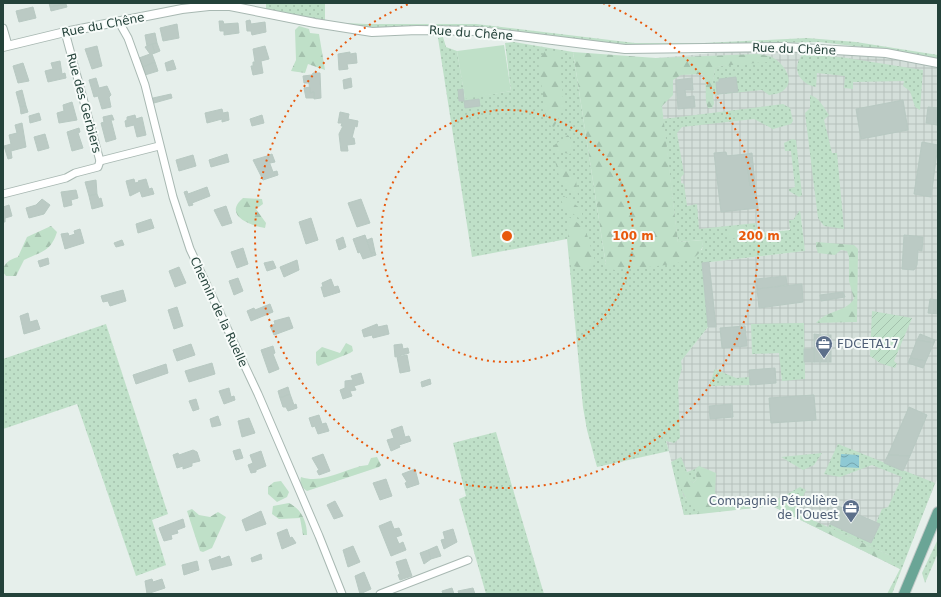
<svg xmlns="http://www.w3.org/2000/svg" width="941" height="597" font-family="'DejaVu Sans',sans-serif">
<defs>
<pattern id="industrial-grid" width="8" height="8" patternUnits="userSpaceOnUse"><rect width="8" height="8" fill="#d4dfda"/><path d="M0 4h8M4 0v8" fill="none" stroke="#b6c1bc"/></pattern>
<pattern id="grass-dots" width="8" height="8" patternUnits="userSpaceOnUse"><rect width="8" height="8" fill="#bfe0c8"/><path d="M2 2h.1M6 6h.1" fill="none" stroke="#a4c1ad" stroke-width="1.8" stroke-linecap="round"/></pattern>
<pattern id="forest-firs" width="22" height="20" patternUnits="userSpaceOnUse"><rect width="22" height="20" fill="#bfe0c8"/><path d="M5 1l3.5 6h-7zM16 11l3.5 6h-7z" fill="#a4c1ad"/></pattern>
<pattern id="garden-furrows" width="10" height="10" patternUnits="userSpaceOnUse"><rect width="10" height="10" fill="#bfe0c8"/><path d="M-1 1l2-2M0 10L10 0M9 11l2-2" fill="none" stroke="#a4c1ad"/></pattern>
<pattern id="water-waves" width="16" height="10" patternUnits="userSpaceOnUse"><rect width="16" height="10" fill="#8ec9d4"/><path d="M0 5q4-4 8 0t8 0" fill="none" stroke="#74a5ad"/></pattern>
</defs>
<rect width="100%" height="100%" fill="#e6efeb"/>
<polygon fill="url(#industrial-grid)" points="784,47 886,53 938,63 938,477 900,569 772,506 684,515 655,393 708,327 702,263 805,251 801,218 792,229 678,242 656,58"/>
<g fill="url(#grass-dots)">
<polygon points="266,3 325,3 325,22 366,24 476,24 635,43 704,43 807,38 856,42 938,55 938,60 879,49 819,42 626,47 452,28 368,28 325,22 266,9"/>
<polygon points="443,37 446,47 457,51 465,98 511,91 505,43 514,42 573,52 606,265 702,250 703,240 678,242 663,119 783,104 790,108 793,121 791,124 773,129 754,119 682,127 677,133 684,174 681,177 681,183 684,184 687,206 697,204 699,229 756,223 758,233 790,230 789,220 793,220 800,210 805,251 702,263 708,327 681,361 682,368 678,382 680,438 674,443 666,441 669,451 597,467 587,430 583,407 567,239 472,257 438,38"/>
<path d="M802 55 840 57 923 70 920 110 915 107 910 91 903 86 904 81 853 82V89L844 88 845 76 817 73 816 87C800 84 791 69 802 55Z"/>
<path d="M769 56C780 59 797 79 784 90 780 94 774 94 769 95L762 90 713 95 712 85 715 69 720 66 768 59Z"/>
<path d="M810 95C819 97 824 108 829 115L824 120 832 153H837L844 229 824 226 818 218 805 113 810 108Z"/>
<polygon points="792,139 796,140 802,195 799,197 789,191 789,189 795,187 791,151 785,151 784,143"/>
<polygon points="804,323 805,379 782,381 779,353 752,354 751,324"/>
<polygon points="106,324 168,514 152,520 166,565 136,576 77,404 3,429 3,359"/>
<polygon points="715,369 736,378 749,377 750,385 709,386"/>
<polygon points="496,432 544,594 486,594 459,499 466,496 453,443"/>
<polygon points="838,444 935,483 892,594 887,594 900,569 888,563 892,563 893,559 889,555 828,527 830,524 871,543 880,525 876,523 882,509 888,507 902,477 872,465 840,477 824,474"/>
<polygon points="822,453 814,465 803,470 781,457"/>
<polygon points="681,457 687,472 695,469 697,479 693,483 680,469 683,495 700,514 684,515 671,462"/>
<polygon points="800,487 806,490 795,512 782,497"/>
<polygon points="938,539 938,553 925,583 922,573"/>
</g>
<g fill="url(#forest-firs)">
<polygon points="299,26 309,29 310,33 319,34 325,70 308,64 305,73 291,71 296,60 295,30"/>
<polygon points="551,50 559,53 564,108 554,127 549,125 546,116 538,61 545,51"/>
<path d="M573 52 656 58 757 54 769 56 768 62 720 66 715 69 712 85 714 104 712 108H708C703 97 709 84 702 74L681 75 673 80V95L662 106 678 242 703 240C703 247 702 251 696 256 685 266 631 268 614 270L606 265Z"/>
<polygon points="568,135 570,138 572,152 570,154 555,151 553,146"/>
<polygon points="558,160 576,180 578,196 574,196 561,183 555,161"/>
<polygon points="564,196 581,209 584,222 563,206 561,198"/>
<path d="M243 198 262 199 263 204 256 209 266 223 265 228C252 226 222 216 243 198Z"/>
<polygon points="569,217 585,228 595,261 593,266 587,270 570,265 567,218"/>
<path d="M745 225 752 234C744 240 735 241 727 235 729 227 737 226 745 225Z"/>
<path d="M51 226 57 232C51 252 40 252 24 260L16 276H6L3 272C4 262 9 260 18 257L27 237Z"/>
<path d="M816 242 854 245 858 249 857 322 816 323C829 309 844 313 854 299L849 281V257L847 251 841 250 835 255 818 253 816 247Z"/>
<polygon points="346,343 352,346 353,351 350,353 318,366 316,363 316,352 322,347 340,353"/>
<path d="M377 457 381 465 379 467 307 491C302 488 299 483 301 477 324 485 346 467 368 465L371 458Z"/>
<path d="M699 466 716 473 715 492 719 503C743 507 769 498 793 497L795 512 889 555 893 559 892 563H888L772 506 700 514C684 499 679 491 680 468L693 483 697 479 695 469Z"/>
<polygon points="281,481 289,492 287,497 277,502 268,494 268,487 274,482"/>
<path d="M289 503C301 509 307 521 307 535H303L300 518 279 519 272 514 273 506Z"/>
<polygon points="192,509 199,515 210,517 218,512 226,517 212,548 203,552 200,551 187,511"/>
</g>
<polygon fill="#bfe0c8" points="504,45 511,91 465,99 457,51"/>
<polygon fill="url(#garden-furrows)" points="872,311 912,318 894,361 897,364 895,368 880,363 870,356"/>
<polygon fill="url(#water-waves)" points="841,454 859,455 859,468 840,467"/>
<g fill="#bbcac4" stroke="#b8c9c2">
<polygon points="49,3 66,3 66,4 50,7"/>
<polygon points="66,4 67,7 51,11 50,7"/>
<polygon points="33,7 36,18 19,22 16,11"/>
<polygon points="250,20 251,24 265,22 266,32 252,35 251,31 247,31 246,21"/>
<polygon points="219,21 223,21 224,24 238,23 239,33 224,35 224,31 220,31"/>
<polygon points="177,24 179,38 163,41 160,28"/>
<polygon points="155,33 157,43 147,46 145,35"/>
<polygon points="157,43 160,51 155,53 152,44"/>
<polygon points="152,44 155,53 152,54 155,62 143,67 139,58 150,54 145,47"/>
<polygon points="97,46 102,66 92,69 85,49"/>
<polygon points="265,46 269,59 261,61 263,73 253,75 251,66 253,66 253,62 255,62 253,49"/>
<polygon points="350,52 350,54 356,53 357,63 347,64 348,69 339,70 338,54"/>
<polygon points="173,60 176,69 167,71 165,63"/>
<polygon points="60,61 62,74 65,73 66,78 48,82 45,71 53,69 51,63"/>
<polygon points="155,62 158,71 145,75 143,67"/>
<polygon points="23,63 29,81 18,83 13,66"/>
<polygon points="313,73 320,73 321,98 314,99 314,92 310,93 309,83 304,83 303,76 312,75"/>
<polygon points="736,77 738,92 717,94 716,82 719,82 719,79"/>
<polygon points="96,78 99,88 107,86 111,95 109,97 111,107 102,109 98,96 94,97 89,80"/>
<polygon points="351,78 352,87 344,89 343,80"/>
<polygon points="692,78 693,90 685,90 686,97 694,96 695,107 678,109 676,80"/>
<polygon points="310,87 310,93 314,92 314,98 306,98 304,88"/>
<polygon points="463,89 464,101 459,101 458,90"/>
<polygon points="22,90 26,106 20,107 16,92"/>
<polygon points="171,94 172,98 154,103 153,98"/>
<polygon points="479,99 480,106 465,108 464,101"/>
<polygon points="903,100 908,130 861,139 856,109"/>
<polygon points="72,102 77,120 59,123 57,113 64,111 63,105"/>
<polygon points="26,106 28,112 21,114 20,107"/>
<polygon points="928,107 938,108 937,125 926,123"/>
<polygon points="222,109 223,113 228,112 229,120 222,122 222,119 207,123 205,113"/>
<polygon points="340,112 349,114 348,119 358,121 357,127 355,126 352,138 354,138 355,144 347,145 348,151 341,151 339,134 343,126 341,126 342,123 338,123"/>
<polygon points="39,113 41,120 30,123 29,116"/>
<polygon points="112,115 114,120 111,120 116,139 106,142 101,123 104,122 103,117"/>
<polygon points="135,115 136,119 142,117 146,135 137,137 134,125 126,127 125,121 127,120 127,117"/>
<polygon points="262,115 264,123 252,126 250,119"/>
<polygon points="22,123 26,147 11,151 12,158 8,159 4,146 11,144 9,135 17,133 15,125"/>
<polygon points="79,128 80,132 78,133 83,148 72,151 67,132"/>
<polygon points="45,134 49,148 38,151 34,137"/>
<polygon points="922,142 938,145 931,197 914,194"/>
<polygon points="726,152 727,156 746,154 750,186 755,185 758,208 721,212 714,153"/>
<polygon points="752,153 755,185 750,186 746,154"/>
<polygon points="227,154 229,162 211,167 209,160"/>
<polygon points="272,154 275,162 270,163 267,156"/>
<polygon points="193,155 196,166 179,171 176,160"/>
<polygon points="267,156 273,172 277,171 278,175 263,180 253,160"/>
<polygon points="134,179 135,183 139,182 138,181 146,179 149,189 152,188 154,194 142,197 140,191 130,196 126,181"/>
<polygon points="96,180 97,194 89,196 85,182"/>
<polygon points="207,187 210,196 192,203 193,205 189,206 184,192 187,191 188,194"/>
<polygon points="76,190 78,198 71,200 72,205 64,207 61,192"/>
<polygon points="97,194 99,199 101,198 103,206 92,209 89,196"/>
<polygon points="42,199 50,205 44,214 29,218 26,208 36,205"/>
<polygon points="361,199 370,223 357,227 348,203"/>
<polygon points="9,205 12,216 5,218 5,222 3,222 3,207"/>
<polygon points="226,206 232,223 222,226 214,210"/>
<polygon points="311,218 318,240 306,244 299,222"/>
<polygon points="151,219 154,228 138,233 136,224"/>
<polygon points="80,229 84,243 65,249 61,234 68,233 69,236 75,234 74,231"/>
<polygon points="365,235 371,253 375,252 376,255 363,259 360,252 358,253 353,239"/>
<polygon points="904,235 923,237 922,251 918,250 917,265 914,270 902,269"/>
<polygon points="343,237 346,247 339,250 336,240"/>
<polygon points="372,238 375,252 371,253 367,240"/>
<polygon points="122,240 124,245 116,247 114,243"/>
<polygon points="243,248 248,264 237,268 231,252"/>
<polygon points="48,258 49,264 40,267 38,261"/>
<polygon points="297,260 299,270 284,277 280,267"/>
<polygon points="273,261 276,268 267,271 264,263"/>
<polygon points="709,262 716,327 708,327 702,263"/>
<polygon points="179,267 186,283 175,287 169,271"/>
<polygon points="786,276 787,285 757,289 756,279"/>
<polygon points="238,278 243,291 234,295 229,281"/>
<polygon points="331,279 334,287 338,286 340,292 324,297 321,287 323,287 322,283"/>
<polygon points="802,284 803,302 759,308 757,289"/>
<polygon points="123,290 126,301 110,306 108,301 103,302 101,296"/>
<polygon points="843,292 845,297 821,301 820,295"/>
<polygon points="930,299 938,300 938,314 928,313"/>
<polygon points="270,304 273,312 251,321 247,311 254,308 255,310"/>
<polygon points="177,307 183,326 174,329 168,310"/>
<polygon points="28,313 30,322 37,320 40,329 24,334 20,316"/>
<polygon points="289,317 293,328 274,335 270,326 275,324 274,321"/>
<polygon points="377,324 378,327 387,325 389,334 373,338 372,335 364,337 362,330"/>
<polygon points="745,326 747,346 722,348 720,328"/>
<polygon points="814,334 821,335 821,362 814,362"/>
<polygon points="920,334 935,340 934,343 917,340"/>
<rect x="821" y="335" width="10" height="27"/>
<polygon points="917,340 934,343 926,361 910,358"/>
<polygon points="191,344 195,355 177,361 173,350"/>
<polygon points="402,344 403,349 408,348 409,353 395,357 394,345"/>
<polygon points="273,346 275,353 273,354 279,369 269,373 261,350"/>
<rect x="804" y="349" width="10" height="13"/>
<polygon points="407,355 410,371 400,373 397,357"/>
<polygon points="910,358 926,361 923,368 908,363"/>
<polygon points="212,363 215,374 189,382 185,371"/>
<polygon points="166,364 168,373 136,384 133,375"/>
<polygon points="775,368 776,383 750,385 749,370"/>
<polygon points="361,373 364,383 354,386 356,390 350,391 352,396 343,399 340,390 345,388 345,381 353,380 351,376"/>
<polygon points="430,379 431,384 422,387 421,382"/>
<polygon points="288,387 290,394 280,398 278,391"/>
<polygon points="229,388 231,397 234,396 235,400 224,404 219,391"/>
<polygon points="290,394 294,405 296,404 297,408 288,411 286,407 283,407 280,398"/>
<polygon points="814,395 816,420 771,423 769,398"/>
<polygon points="196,399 199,409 193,411 189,401"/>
<polygon points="732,404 733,417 710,419 709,406"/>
<polygon points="909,407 927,415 910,456 888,455"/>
<polygon points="319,415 322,424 326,423 329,431 318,434 315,426 312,427 309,418"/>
<polygon points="218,416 221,425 212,427 210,419"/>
<polygon points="249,418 255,433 242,437 238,421"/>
<polygon points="402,426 405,437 409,436 411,441 399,445 400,447 391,451 387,440 394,438 391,430"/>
<polygon points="240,449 243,458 236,460 233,451"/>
<polygon points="193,450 197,452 200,461 192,463 192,466 183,469 183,466 177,468 173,455 178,453 179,455"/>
<polygon points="261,451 266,466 256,470 256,472 251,473 248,465 253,463 250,455"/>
<polygon points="323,454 330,471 319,475 317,471 319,470 312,458"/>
<polygon points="888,455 910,456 903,471 884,463"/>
<polygon points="415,469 419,484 407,488 405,483 407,482 402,474"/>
<polygon points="386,479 392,496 380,500 373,483"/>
<polygon points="335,501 343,516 334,519 327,505"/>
<polygon points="838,506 880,524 871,543 830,524"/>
<polygon points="261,511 266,524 246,531 242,520"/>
<polygon points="183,519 185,527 177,530 178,533 171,535 172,539 164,541 159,528"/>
<polygon points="391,521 394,529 399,528 402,535 396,537 399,544 403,542 406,550 391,556 379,526"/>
<polygon points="287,529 290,538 292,537 296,543 282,549 277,533"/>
<polygon points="453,529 457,542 444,549 441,540 445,539 443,532"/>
<polygon points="353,546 360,562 348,567 343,550"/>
<polygon points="437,546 441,556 431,559 428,550"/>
<polygon points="428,550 431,559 424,564 420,553"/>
<polygon points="261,554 262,559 252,562 251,558"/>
<polygon points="220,556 221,559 229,556 232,565 212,570 209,560"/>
<polygon points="406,559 412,576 400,580 398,575 400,574 396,562"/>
<polygon points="197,561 199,570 184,575 182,565"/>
<polygon points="364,572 371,589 360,594 355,576"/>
<polygon points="152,579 153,582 162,579 165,588 147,594 145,581"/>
<polygon points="452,588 454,594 443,594 442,591"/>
<polygon points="473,588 475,594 459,594 458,591"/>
</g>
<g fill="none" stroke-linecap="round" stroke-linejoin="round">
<g stroke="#a8b8b2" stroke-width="9">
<g id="minor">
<polyline points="119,22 128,38 145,85 173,197 190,249 258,394 319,536 342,594"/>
<polyline points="3,28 8,45"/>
<polyline points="65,32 100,161 159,146"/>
<polyline points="3,194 66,178 75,173 98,167 100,161"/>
<polyline points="380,594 468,560"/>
</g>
</g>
<g stroke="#a8b8b2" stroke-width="10">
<polyline id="tertiary" points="3,47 65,32 182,9 209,6 230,6 315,23 372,32 417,30 479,31 625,49 784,47 886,53 938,63"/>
</g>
<g stroke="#c2cac8" stroke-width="12">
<polyline id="primary" points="904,594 938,512"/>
</g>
<use href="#minor" stroke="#fff" stroke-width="7"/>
<use href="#tertiary" stroke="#fff" stroke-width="8"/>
<use href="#primary" stroke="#6aa596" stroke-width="10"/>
</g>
<g fill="none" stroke="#e8590c" stroke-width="2" stroke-dasharray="2 4">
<circle cx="507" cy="236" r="126"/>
<path d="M603 3A252 252 0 1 1 411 3"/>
</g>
<defs>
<g id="office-pin" transform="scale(0.9)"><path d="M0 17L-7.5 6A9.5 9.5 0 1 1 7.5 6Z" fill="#5c6f8a" stroke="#f7fbf9"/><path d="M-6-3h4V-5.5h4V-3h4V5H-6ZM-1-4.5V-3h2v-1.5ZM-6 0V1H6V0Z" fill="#fff"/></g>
</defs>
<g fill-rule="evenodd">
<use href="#office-pin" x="824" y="344"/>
<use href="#office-pin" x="851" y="508"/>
</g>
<g text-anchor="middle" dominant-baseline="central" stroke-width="4" stroke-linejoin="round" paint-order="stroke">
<g font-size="12" fill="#24423a" stroke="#f7fbf9">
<text transform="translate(103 25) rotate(-11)">Rue du Chêne</text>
<text transform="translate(471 33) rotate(4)">Rue du Chêne</text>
<text transform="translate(794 49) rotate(2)">Rue du Chêne</text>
<text transform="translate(84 103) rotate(75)">Rue des Gerbiers</text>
<text transform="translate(219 312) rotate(65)">Chemin de la Ruelle</text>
</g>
<g font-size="12" fill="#4e5e75" stroke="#f7fbf9" text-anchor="start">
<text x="837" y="344">FDCETA17</text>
<text x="838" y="501" text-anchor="end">Compagnie Pétrolière<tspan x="838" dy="14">de l'Ouest</tspan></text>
</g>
</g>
<circle cx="507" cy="236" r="6" fill="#e8590c" stroke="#f7fbf9" stroke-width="2"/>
<g font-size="12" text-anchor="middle" font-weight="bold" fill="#e8590c" stroke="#f7fbf9" stroke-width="4" stroke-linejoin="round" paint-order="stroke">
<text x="633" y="240">100 m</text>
<text x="759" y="240">200 m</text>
</g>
<rect width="941" height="597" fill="none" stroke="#24423a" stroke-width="8"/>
</svg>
